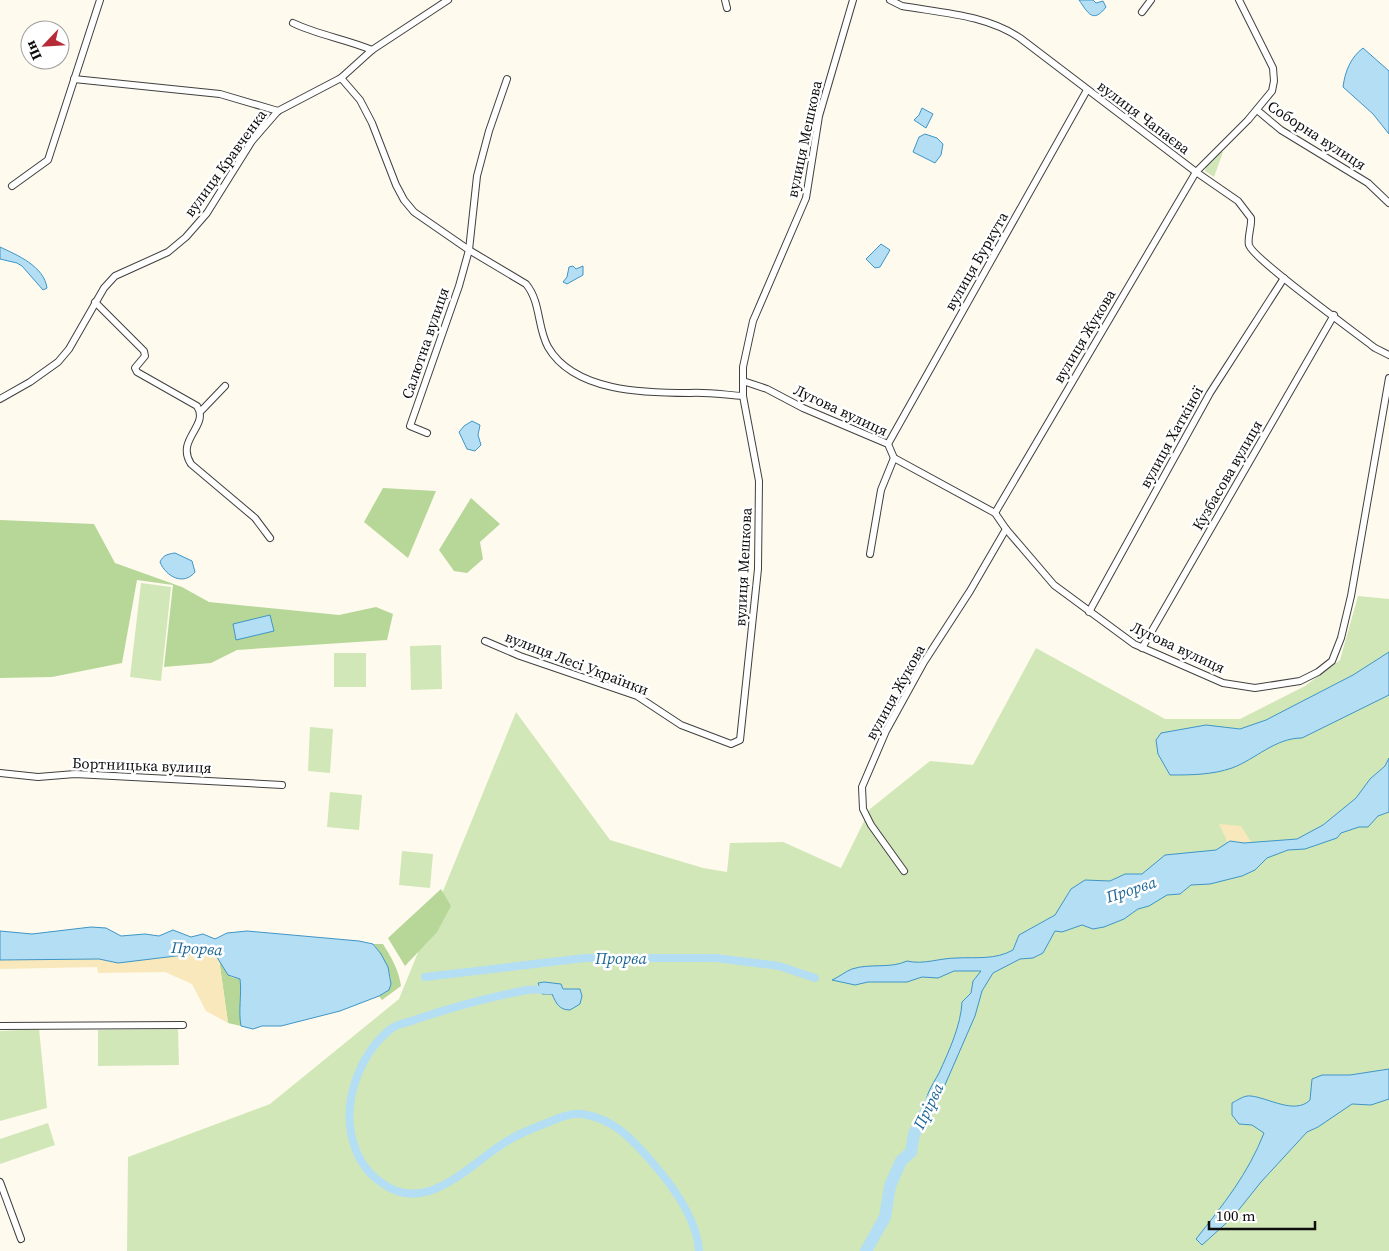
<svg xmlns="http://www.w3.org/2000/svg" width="1389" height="1251" font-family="'Source Serif 4',serif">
<rect width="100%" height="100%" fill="#fefaed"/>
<g fill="#d2e7b8">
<polygon points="1221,152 1223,152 1214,177 1205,171 1206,167"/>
<polygon points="141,583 171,587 161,681 130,677"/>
<polygon points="1358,596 1389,599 1389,1251 127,1251 128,1157 270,1104 399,999 516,712 610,840 703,868 727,872 730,843 783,842 841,868 870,809 930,761 973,765 1036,648 1165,719 1240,719 1305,686 1340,660"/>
<polygon points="441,645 442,689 411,690 410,646"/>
<rect x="334" y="653" width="32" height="34"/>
<polygon points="310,727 333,729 330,773 308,771"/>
<polygon points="330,792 362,795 359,830 327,827"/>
<polygon points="402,851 433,854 430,888 399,885"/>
<polygon points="39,1029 47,1108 0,1121 0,1031"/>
<polygon points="178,1029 179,1065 98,1066 98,1030"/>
<polygon points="48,1123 55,1145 0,1164 0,1139"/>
</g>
<g fill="#b7d798">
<polygon points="383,488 436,491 408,558 364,522"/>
<polygon points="471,498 500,524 480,542 483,559 467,573 454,571 439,550"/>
<polygon points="0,520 94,524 115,563 182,587 209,602 339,615 376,607 393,614 387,640 237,650 211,663 164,667 173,585 137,580 122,663 52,677 0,678"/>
<polygon points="441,889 451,906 437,932 405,966 388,938"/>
<path d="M373 944H383C391 957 399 970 401 986L382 1000 379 996C383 994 387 992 389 989 396 978 381 951 373 944Z"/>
<path d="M219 959 231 977 240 979C242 995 238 1010 241 1026L228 1023Z"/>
</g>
<g fill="#f8e8bc">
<polygon points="1219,824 1241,826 1251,842 1228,843"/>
<polygon points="201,953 215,954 219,959 228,1023 206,1011 192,984 165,972 98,973 97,967 0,969 0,960 11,958 99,959 118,963"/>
</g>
<g fill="#b4def3" stroke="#3e95c7">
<path d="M1079 0H1093L1096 3 1103 1 1106 7C1093 24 1088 13 1079 0Z"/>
<path d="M1363 48 1389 71V134L1373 114 1343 87C1345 71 1351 57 1363 48Z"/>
<polygon points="922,108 933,114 926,128 914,120 919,115"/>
<polygon points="925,134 937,138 943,144 941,155 935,163 913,152 919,137"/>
<polygon points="881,244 890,250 880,267 875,268 866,259"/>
<path d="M0 247C17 255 44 266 47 288L43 290 22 266 17 263 0 259Z"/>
<polygon points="573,266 576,269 583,266 583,275 567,284 563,282 567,277 569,267"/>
<polygon points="472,421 480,425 478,435 481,445 475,451 467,449 459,432 464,426"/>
<path d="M175 553 192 561 195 572C184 586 166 577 160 562 163 555 168 554 175 553Z"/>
<polygon points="270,615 274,631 236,640 233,624"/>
<path d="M1389 652V695L1302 738C1275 738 1256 759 1232 768 1212 775 1190 775 1170 775L1158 754 1156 740 1161 733 1206 725 1240 729 1266 720 1353 675Z"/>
<path d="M1389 758V812L1378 816 1368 827H1359L1341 833 1337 838 1305 849 1288 850 1267 858 1255 870 1242 876 1210 884 1191 885 1180 894 1167 895 1149 906 1138 909 1124 919 1104 927 1093 929 1082 925 1062 932 1055 931 1043 953 1033 958 1020 959 993 973 982 991 975 1016 941 1094 926 1113C923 1097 932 1086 939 1073 949 1051 961 1025 962 1002L971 993 973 981 981 971H954L938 978 922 977 907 982H868L855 985 832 980C839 977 846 971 852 969 870 963 890 969 907 961 924 965 939 958 957 958 977 957 995 960 1013 950L1019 935 1055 915 1071 889 1085 880 1110 881 1125 874H1142L1165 855 1216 850 1230 841 1244 843 1297 839 1323 825 1356 798 1370 779 1385 766Z"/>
<path d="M91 927 106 928 121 936 145 934 159 936 173 930 191 937 203 934 215 939 227 933 247 931 359 941 373 944 381 954 388 967 391 984 389 990 379 996 340 1011 281 1026H262L253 1029 241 1026C238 1010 242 995 240 979L228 975 215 954 201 953 118 963 99 959 0 960V931L32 934Z"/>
<path d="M544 982 561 984 563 989H580L582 996 580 1004 570 1010C559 1010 556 1003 552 994H542L538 983Z"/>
<path d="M1389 1069V1099L1371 1105 1352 1104 1318 1127 1307 1132 1261 1182 1233 1217 1202 1245 1196 1239C1223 1205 1248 1174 1264 1133L1252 1125 1239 1124 1232 1115V1103C1238 1100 1244 1095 1251 1096 1269 1098 1295 1115 1310 1100L1312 1079 1322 1075H1350Z"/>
</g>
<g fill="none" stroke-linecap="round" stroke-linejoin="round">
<g stroke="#b4def3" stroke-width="8">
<polyline points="425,977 585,958 716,958 779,966 815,978"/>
<path d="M550 990C543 990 534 989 527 990 490 997 450 1008 414 1020 407 1023 398 1024 392 1028 362 1051 344 1096 351 1133 355 1154 364 1171 382 1183 423 1214 465 1170 498 1147 513 1136 531 1129 549 1122 559 1118 570 1113 582 1114 613 1118 632 1139 652 1162 672 1185 697 1219 699 1251"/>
</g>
<polyline stroke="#b4def3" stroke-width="12" points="866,1251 885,1217 890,1186 901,1161 911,1152 914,1134 933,1098"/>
<g stroke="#404040" stroke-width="8">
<g id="street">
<polyline points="725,0 727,8"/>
<path d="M890 0 902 6C943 13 986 15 1020 38L1196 172 1238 201 1251 218C1252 227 1247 237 1249 245 1253 259 1356 333 1375 348L1389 355"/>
<polyline points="1142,12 1151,0"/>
<path d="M293 23C318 35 346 39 372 50"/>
<path d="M341 78 360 100 372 123 396 185 404 200 414 212 469 250 526 284C541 302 537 327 548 347 574 392 645 393 690 393 708 392 726 395 743 396"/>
<polyline points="74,79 220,94 278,111"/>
<polyline points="1257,110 1281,130 1368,183 1389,203"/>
<polyline points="12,186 48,160 100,0"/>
<path d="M95 302 144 351 145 356 135 368 137 372 197 406C210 426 175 439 191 464L255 518 270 538"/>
<polyline points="743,381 767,389 803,408 888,444 894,458 995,513 1006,529 1054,585 1134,644 1223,683 1255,688 1300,681 1318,672 1332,661 1341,638 1351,596 1389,378"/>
<polyline points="0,399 30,382 58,362 69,349 104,288 115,276 168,252 186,237 207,213 252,141 278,111 341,78 372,50 448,0"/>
<polyline points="201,411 225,386"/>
<polyline points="427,433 410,426 459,286 469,250 477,176 489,131 507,79"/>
<polyline points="888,444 1087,90"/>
<polyline points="995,513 1196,172 1248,120 1272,91 1274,81 1273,68 1239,0"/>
<polyline points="870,554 881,490 894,458"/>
<polyline points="1089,612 1210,393 1284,278"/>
<polyline points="485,641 520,656 637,696 681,725 731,744 740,740 758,569 759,481 743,396 743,367 753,321 806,198 819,116 853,0"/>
<polyline points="1142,648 1334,315"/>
<polyline points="0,773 38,777 75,774 282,785"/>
<polyline points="904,871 871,825 863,809 862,787 886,731 924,662 970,591 1006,529"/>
<polyline points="0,1026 183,1025"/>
<polyline points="0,1182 21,1239"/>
</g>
</g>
<use href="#street" stroke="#fff" stroke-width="6"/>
</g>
<g text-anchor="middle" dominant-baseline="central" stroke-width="5" stroke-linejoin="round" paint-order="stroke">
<g font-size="15" fill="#0d0d0d" stroke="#fff">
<text transform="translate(1144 117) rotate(37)">вулиця Чапаєва</text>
<text transform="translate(1317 135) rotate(33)">Соборна вулиця</text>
<text transform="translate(804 139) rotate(-78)">вулиця Мешкова</text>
<text transform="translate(225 163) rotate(-54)">вулиця Кравченка</text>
<text transform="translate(976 261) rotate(-60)">вулиця Буркута</text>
<text transform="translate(1084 336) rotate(-59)">вулиця Жукова</text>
<text transform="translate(425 343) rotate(-71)">Салютна вулиця</text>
<text transform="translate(841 410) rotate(25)">Лугова вулиця</text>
<text transform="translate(1171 437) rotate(-61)">вулиця Хаткіної</text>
<text transform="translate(1227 475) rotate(-60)">Кузбасова вулиця</text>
<text transform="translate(743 567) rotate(-87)">вулиця Мешкова</text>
<text transform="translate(1178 647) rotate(25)">Лугова вулиця</text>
<text transform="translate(577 663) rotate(21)">вулиця Лесі Українки</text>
<text transform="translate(895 692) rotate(-61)">вулиця Жукова</text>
<text transform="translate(142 765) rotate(2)">Бортницька вулиця</text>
</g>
<g font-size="16" font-style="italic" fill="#1c6698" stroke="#fff">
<text transform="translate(1131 889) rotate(-18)">Прорва</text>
<text transform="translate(197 948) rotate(3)">Прорва</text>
<text x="621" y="958">Прорва</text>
<text transform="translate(928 1106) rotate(-64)">Прірва</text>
</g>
</g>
<g transform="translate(45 45) rotate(245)"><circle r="24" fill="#ffffff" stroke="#9e9e9e"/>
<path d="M0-4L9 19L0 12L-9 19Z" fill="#b62b37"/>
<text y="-8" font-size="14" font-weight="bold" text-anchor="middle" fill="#0d0d0d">Пн</text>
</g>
<path d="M1209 1221v8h106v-8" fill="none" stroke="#0d0d0d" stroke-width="2.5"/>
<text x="1216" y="1221" font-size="15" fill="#0d0d0d" stroke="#ffffff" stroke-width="4" paint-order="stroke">100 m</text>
</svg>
